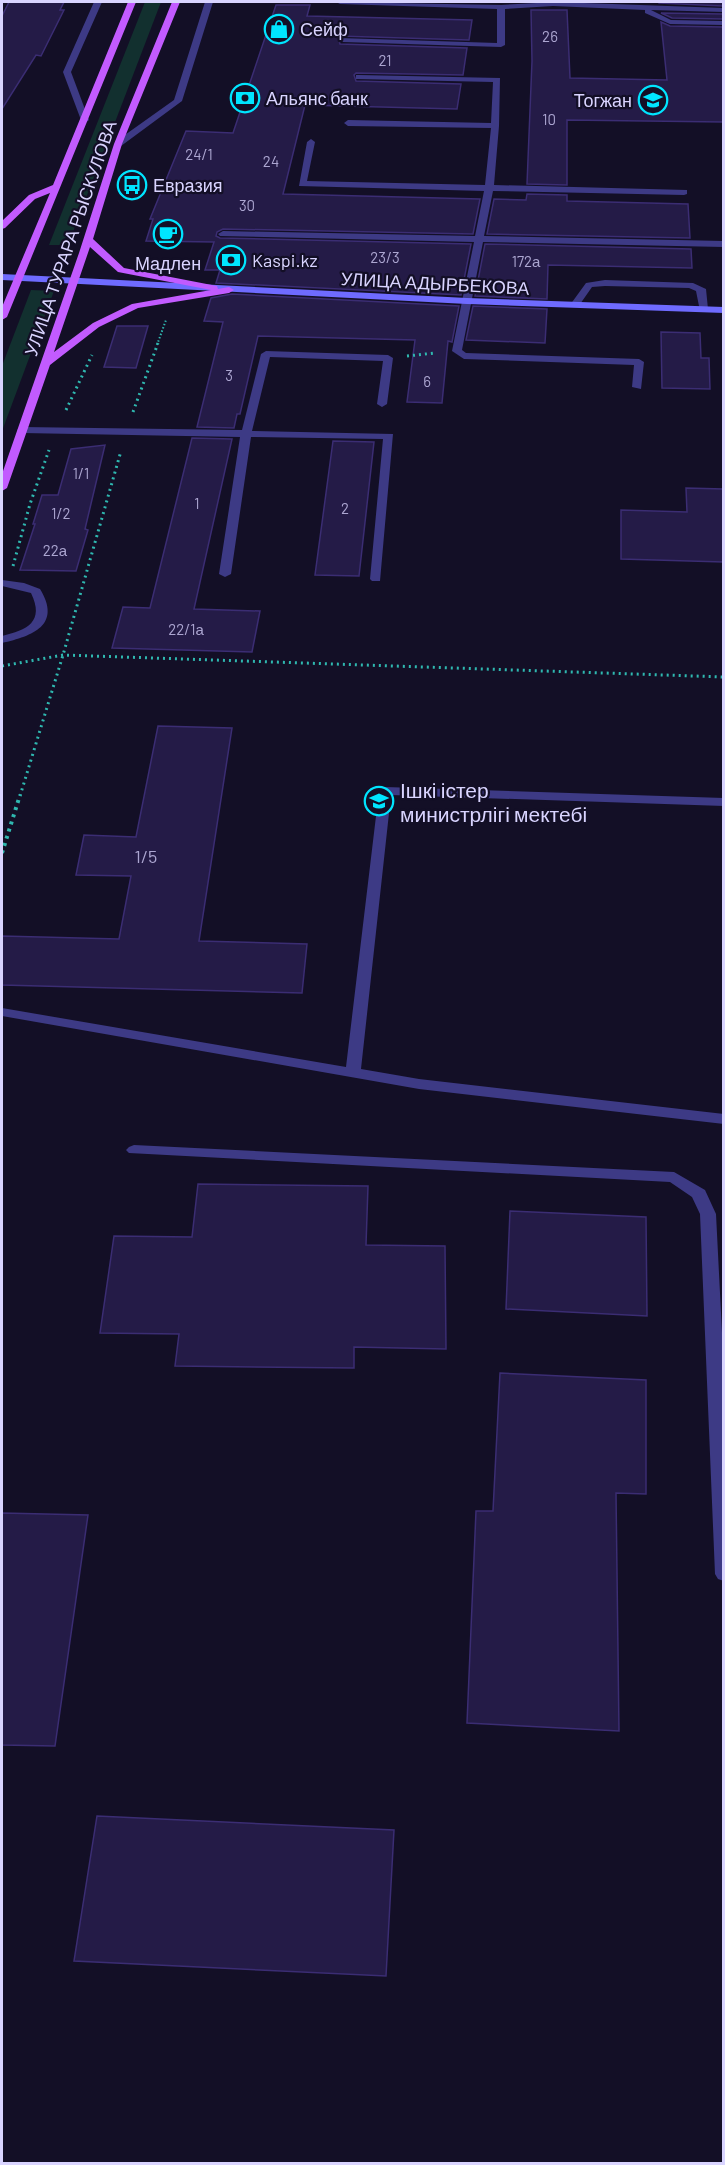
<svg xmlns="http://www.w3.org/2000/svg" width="725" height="2165" font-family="Barlow,sans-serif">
<rect width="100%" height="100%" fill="#130f26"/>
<g fill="#12302f">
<polygon points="145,2 161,2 68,245 49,245"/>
<polygon points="31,290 54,291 2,431 2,366"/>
</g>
<g fill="#241b47" stroke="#3b2d73" stroke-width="1.5">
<polygon points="9,2 64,2 60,10 64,10 41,56 36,55 2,109 2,16"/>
<polygon points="658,2 723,2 723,6 659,3"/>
<polygon points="276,5 310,5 307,16 472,20 469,40 338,36 340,44 467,48 463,75 356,73 354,75 356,81 461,84 457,109 305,105 283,194 480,199 473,234 223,229 217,232 216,236 220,238 471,244 461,295 216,283 220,270 205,270 214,242 146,241 153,219 150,219 186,131 233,133"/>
<polygon points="531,10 567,10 570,78 667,80 661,22 670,26 723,27 723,122 567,120 567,185 527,184 532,61"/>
<polygon points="661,13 723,14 723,19 672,18"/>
<polygon points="527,194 567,195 567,201 688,204 690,238 487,234 494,199 526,200"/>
<polygon points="485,244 691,249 692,268 548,265 547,299 475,296"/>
<polygon points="232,294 459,306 452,342 448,341 442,403 407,402 415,340 258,336 240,414 237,414 234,428 197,427 223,322 204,321 211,298"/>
<polygon points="473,306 547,309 545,343 466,340"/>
<polygon points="117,326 148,326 136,368 104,367"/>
<polygon points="661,332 700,333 701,358 709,358 710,389 662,388"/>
<polygon points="192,438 232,439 194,609 260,611 252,652 112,648 123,607 150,608"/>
<polygon points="333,441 374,442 359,576 315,575"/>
<polygon points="105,445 85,529 88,530 76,571 20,570 35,524 33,524 42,495 58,495 71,449"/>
<polygon points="686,488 723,489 723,562 621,559 621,510 687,512"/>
<polygon points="158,726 232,728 199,941 307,944 302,993 2,985 2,936 119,939 131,876 76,875 84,835 136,837"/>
<polygon points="198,1184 368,1186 366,1245 445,1246 446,1349 354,1347 354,1368 175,1366 179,1334 100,1333 114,1236 192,1237"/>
<polygon points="510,1211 646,1217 647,1316 506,1309"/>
<polygon points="500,1373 646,1380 646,1494 616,1493 619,1731 467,1723 476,1511 493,1511"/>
<polygon points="2,1513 88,1515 55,1746 2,1745"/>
<polygon points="97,1816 394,1830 386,1976 74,1961"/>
</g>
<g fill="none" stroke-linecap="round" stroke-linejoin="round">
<polyline stroke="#2fb8b0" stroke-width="2" stroke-dasharray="1.5 2" stroke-linecap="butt" points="157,345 166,320"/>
<g stroke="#2fb8b0" stroke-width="3" stroke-dasharray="2 4" stroke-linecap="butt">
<polyline points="407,356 435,353"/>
<polyline points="66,410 92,355"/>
<polyline points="133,412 158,343"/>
<polyline points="13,566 30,504 49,450"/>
<polyline points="2,666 63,655 724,677"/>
<polyline points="20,796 63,655 121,451"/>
</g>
<polyline stroke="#2fb8b0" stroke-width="4" stroke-dasharray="3 4.5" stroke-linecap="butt" points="2,853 20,795"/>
<g fill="#3d3a85" fill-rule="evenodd">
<polygon points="336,2 501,5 556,2 724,8 724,12 651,10 671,20 724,21 724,25 670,24 645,13 645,10 553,6 505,9 505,45 501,47 343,42 340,42 340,38 497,43 497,9 340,4"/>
<polygon points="359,75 500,78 499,126 494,185 687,190 687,194 684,195 493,191 484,236 724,241 724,247 483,242 462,350 466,353 639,359 644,362 641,389 632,387 634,365 464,359 452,351 474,242 220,236 218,234 223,231 475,236 484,191 299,186 307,142 311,139 315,142 307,181 485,185 491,128 348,126 344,123 348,120 491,123 493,82 356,79 356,75"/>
<polygon points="605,280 693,283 706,289 708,309 700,311 696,291 689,288 605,286 592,287 578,307 572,307 570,305 586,283"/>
<polygon points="266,351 388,355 393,358 387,404 382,407 377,404 383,361 270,357 252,431 393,434 380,581 372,581 370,579 383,439 251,437 231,574 225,577 219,574 240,437 22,433 17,430 22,427 242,430 261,354"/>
<path d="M2 580 24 583 40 589C62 625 33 636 2 643V636C27 630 45 622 31 593L2 586Z"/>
<polygon points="134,1145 674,1172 705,1190 716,1214 724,1372 724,1581 718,1579 715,1574 700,1214 692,1197 670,1182 129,1153 126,1150 129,1147"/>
</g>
<g fill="#3d3a85" fill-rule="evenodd">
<polygon points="94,2 102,2 71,72 89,120 85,123 81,120 63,72"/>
<polygon points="205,2 213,2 182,101 121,146 115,146 115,142 174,100"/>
<polygon points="385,787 724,798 724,806 391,795 361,1069 419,1079 724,1114 724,1124 419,1089 2,1016 2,1008 346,1067 379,791"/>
</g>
<polygon fill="#6f6bff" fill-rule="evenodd" points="2,274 467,298 724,307 724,313 467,304 2,280"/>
<g fill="#c25bff" fill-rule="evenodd">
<polygon points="128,2 136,2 7,317 2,320 2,307 50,193 35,199 5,228 2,229 2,221 29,195 53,185"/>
<path d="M172 2H180L122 144 93 239 124 268 217 286 218 289 229 287 234 290 229 293 138 308 99 327 50 365 7 488 2 491V474L79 253 114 144ZM90 247 118 272 211 290 132 304 93 323 54 352Z"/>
</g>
</g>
<defs>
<g id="shop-ring" transform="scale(1.5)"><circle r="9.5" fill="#130f26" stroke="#00e5ff" stroke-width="1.5"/><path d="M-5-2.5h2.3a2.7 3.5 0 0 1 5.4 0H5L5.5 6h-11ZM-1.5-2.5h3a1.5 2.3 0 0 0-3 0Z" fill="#00e5ff"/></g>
<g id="bank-ring" transform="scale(1.5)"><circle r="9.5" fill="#130f26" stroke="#00e5ff" stroke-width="1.5"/><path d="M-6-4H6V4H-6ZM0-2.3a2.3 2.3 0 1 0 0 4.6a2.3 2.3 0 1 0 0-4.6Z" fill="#00e5ff"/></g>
<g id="school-ring" transform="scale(1.5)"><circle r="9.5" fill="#130f26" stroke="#00e5ff" stroke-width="1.5"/><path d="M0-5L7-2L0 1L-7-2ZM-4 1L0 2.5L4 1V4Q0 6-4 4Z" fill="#00e5ff"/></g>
<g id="bus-ring" transform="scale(1.5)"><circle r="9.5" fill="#130f26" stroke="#00e5ff" stroke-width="1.5"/><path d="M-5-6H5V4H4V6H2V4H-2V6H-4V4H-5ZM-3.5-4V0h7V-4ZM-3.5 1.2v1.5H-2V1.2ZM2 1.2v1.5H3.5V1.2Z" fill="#00e5ff"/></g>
<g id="cafe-ring" transform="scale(1.5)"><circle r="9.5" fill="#130f26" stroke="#00e5ff" stroke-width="1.5"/><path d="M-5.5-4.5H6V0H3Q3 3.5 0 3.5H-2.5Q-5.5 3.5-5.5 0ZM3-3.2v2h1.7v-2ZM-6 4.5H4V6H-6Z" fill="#00e5ff"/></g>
</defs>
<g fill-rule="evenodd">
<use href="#shop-ring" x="279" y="29"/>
<use href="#bank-ring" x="245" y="98"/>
<use href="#school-ring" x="653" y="100"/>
<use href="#bus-ring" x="132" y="185"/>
<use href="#cafe-ring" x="168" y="234"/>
<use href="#bank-ring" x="231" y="260"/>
<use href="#school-ring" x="379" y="801"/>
</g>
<g text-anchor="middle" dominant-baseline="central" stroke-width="4.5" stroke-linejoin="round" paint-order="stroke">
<g font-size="15" fill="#aca6d1">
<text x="550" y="36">26</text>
<text x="385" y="60">21</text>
<text x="549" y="119">10</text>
<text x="199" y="154">24/1</text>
<text x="271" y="161">24</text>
<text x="247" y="205">30</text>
<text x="385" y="257">23/3</text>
<text x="526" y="261">172а</text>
<text x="229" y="375">3</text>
<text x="427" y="381">6</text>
<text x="81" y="473">1/1</text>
<text x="197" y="503">1</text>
<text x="345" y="508">2</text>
<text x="61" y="513">1/2</text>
<text x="55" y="550">22а</text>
<text x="186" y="629">22/1а</text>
</g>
<g font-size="18" fill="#d9d4ff" stroke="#130f26" text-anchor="start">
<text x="300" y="29">Сейф</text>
<text x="266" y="98">Альянс банк</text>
<text x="632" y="100" text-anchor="end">Тогжан</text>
<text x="153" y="185">Евразия</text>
<text x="252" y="260">Kaspi.kz</text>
<text x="168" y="263" text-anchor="middle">Мадлен</text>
</g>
<g font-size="18" fill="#d9d4ff" stroke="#130f26">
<text transform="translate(70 238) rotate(-71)">УЛИЦА ТУРАРА РЫСКУЛОВА</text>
<text transform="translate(435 283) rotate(3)">УЛИЦА АДЫРБЕКОВА</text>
</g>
<g font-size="18" fill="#aca6d1">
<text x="146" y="856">1/5</text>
</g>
<g font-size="21" fill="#d9d4ff" stroke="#130f26" text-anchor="start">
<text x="400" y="789">Ішкі істер<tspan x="400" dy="24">министрлігі мектебі</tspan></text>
</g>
</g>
<rect width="725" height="2165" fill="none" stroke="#d9d4ff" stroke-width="6"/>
</svg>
